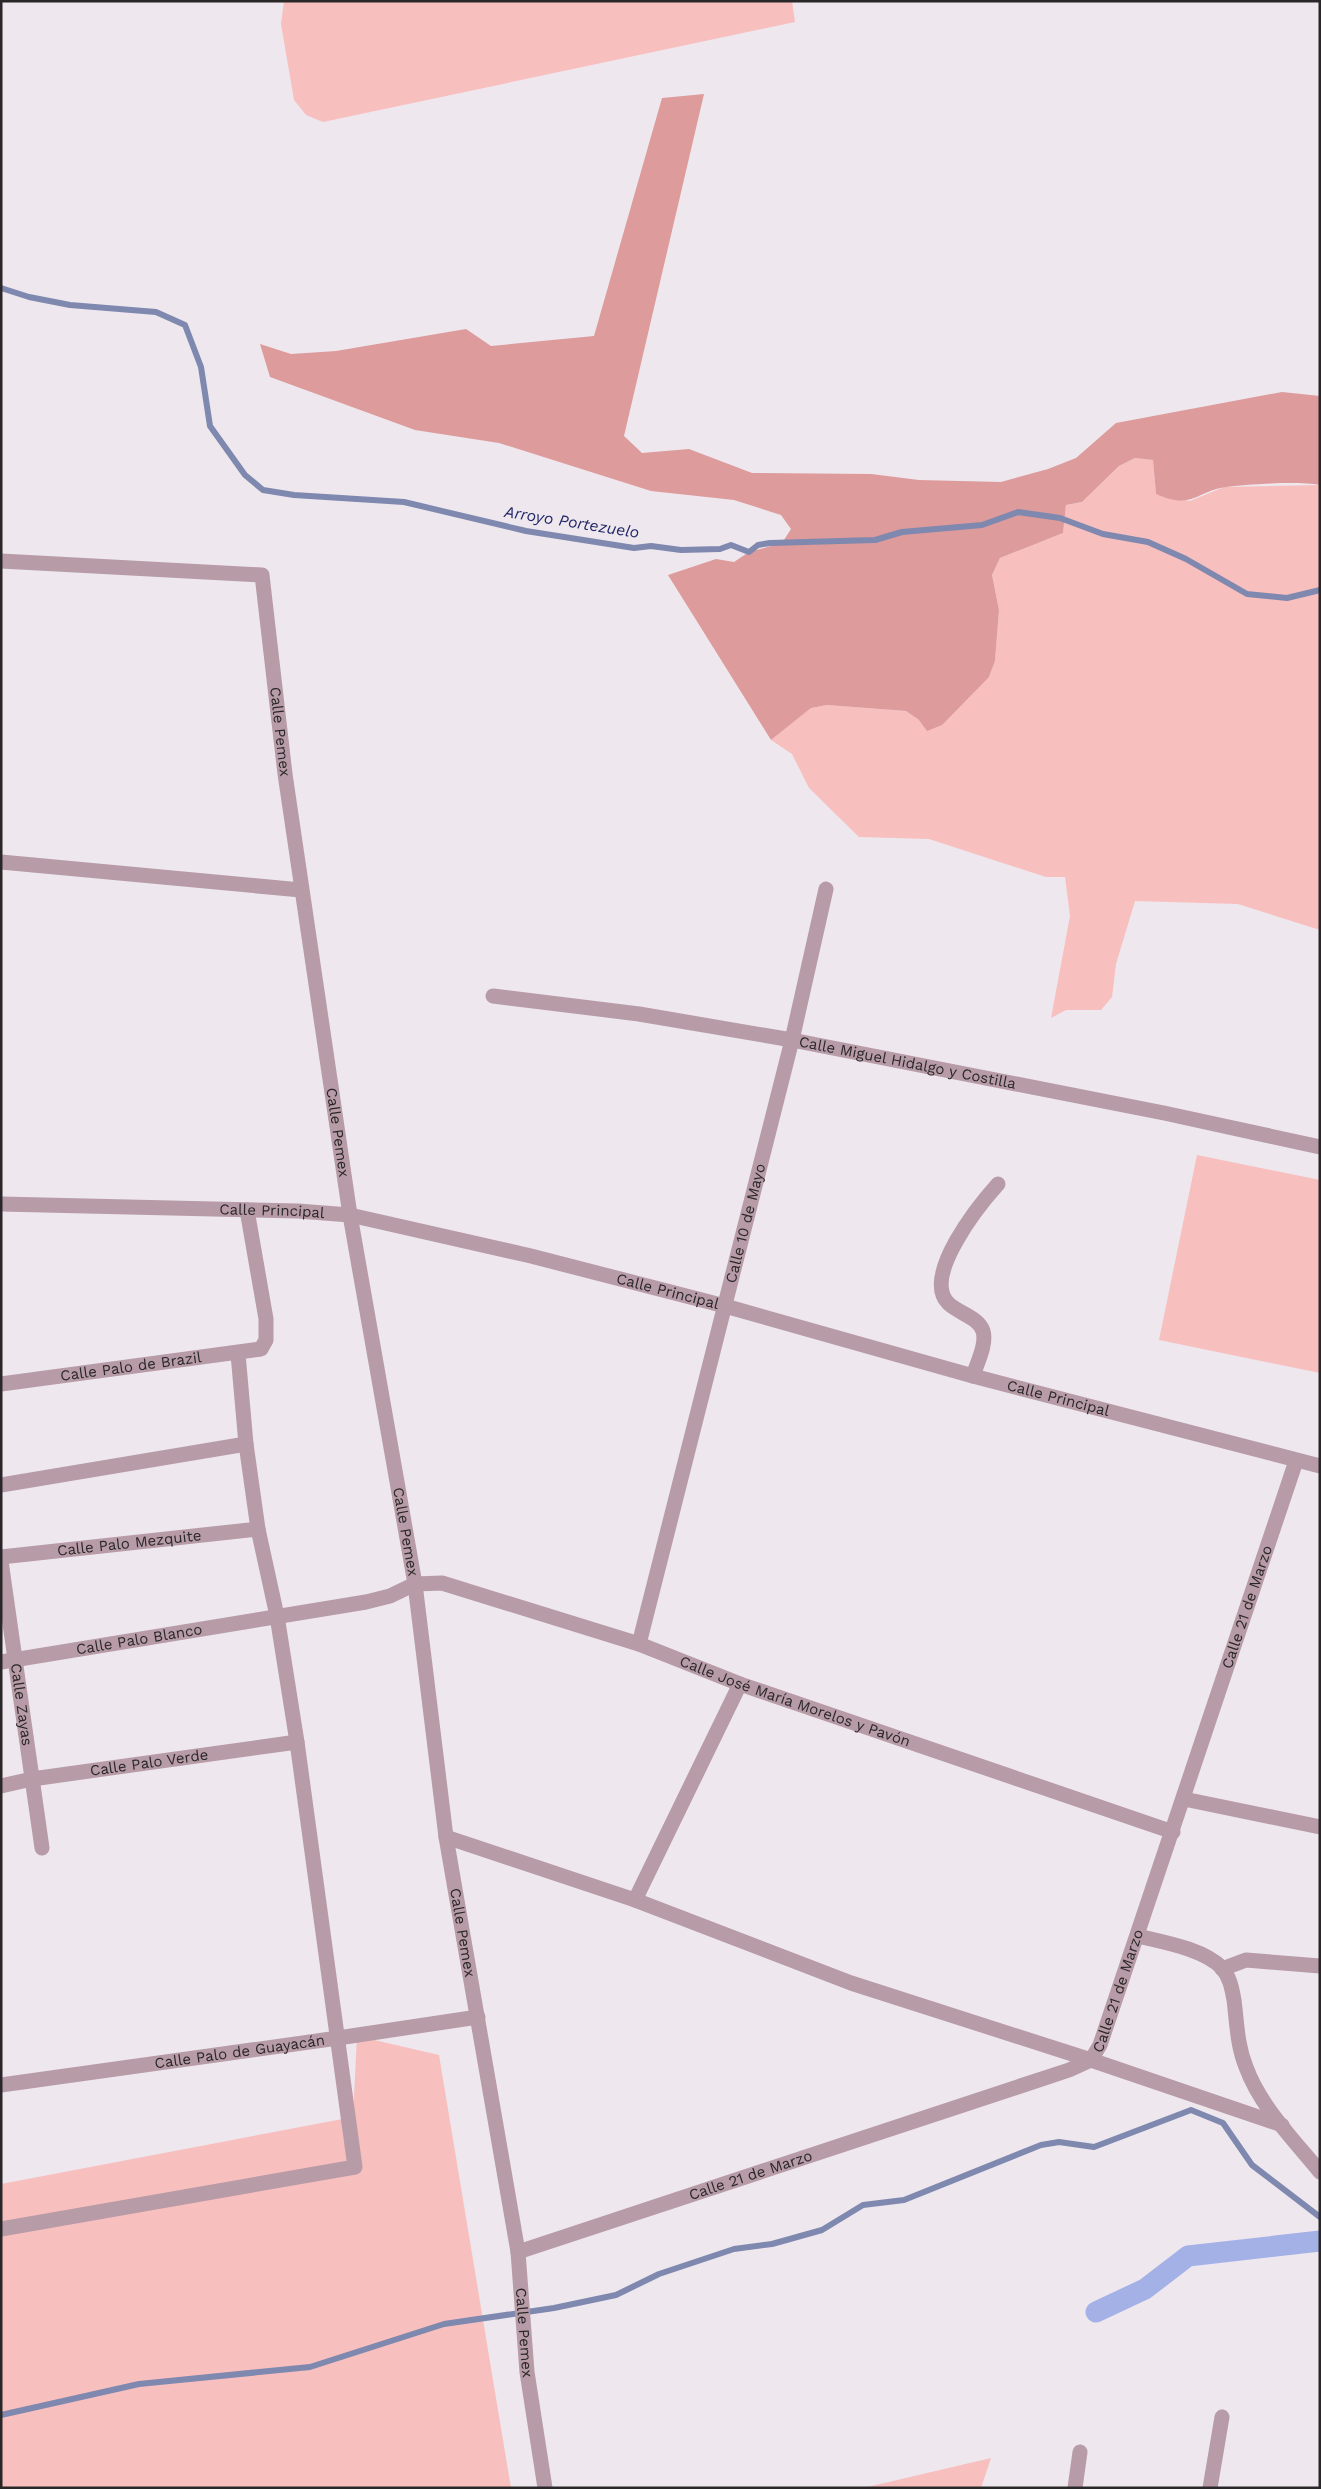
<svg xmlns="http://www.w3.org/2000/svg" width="1321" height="2489" font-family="'Work Sans',sans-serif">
<rect width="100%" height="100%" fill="#eee7ee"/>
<g fill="#f8bfbf">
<polygon points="284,1 792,1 795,22 323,122 306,115 294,100 281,24"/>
<polygon points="1135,458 1153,460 1156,494 1190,501 1224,487 1320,485 1320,930 1238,904 1135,901 1116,964 1112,997 1101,1010 1066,1010 1051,1018 1070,916 1065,877 1046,877 929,839 859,837 809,788 792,754 771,740 811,708 827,705 906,711 919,720 989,677 995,661 999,610 992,575 1000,558 1063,533 1066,505 1082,502 1119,466"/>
<polygon points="1197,1155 1320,1180 1320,1373 1159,1340"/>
<polygon points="357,2036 439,2055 511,2488 1,2488 1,2184 353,2117"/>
<polygon points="991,2458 981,2488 863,2488"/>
</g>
<path fill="#dd9b9c" d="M704 94 624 436 642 453 689 449 752 473 871 474 919 480 1001 482 1048 469 1076 458 1116 423 1282 392 1320 396V485C1300 481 1246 484 1226 487 1194 492 1193 510 1156 494L1153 460 1135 458 1119 466 1082 502 1066 505 1063 533 1000 558 992 575 999 610 995 661 989 677 942 725 927 731 919 720 906 711 827 705 811 708 771 740 668 575 716 559 734 562 749 552 782 543 791 529 781 515 734 500 651 491 499 443 415 430 270 377 260 344 291 354 336 351 466 329 491 346 594 336 662 98Z"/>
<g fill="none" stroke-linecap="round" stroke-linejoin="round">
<g stroke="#7f88ae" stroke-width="6">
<polyline points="1,288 29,297 70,305 156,312 185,325 201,367 210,426 245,475 263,490 294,495 404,502 526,531 634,548 651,546 681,550 720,549 731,545 749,552 758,545 770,543 875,540 902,532 982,525 1018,512 1060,518 1103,534 1148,542 1186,559 1247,594 1287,598 1320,590"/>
<polyline points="1,2415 139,2384 310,2367 444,2324 554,2308 616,2295 659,2274 734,2249 772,2244 822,2230 863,2205 904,2200 1041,2145 1059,2142 1094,2147 1191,2110 1223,2123 1252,2165 1320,2217"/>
</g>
<polyline stroke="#a4b1e7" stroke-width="21" points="1096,2312 1145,2289 1188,2256 1320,2241"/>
<g stroke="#b79ba6" stroke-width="15">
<path id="s1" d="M1 561 262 575 285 774 350 1215 415 1584 446 1837 518 2252 527 2372 545 2488"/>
<polyline points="1,862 301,890"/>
<path id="s2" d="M493 996 639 1014 792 1040 1164 1113 1320 1147"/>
<path id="s3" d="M1 1204 298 1211 350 1215 531 1256 725 1306 973 1376 1320 1466"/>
<path d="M973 1376C977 1363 987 1344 983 1331 978 1317 958 1313 948 1303 922 1276 979 1205 998 1184"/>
<path id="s4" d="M1 1384 261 1349 266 1340V1319L247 1210"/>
<polyline points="1,1485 246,1444"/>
<path id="s5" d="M1 1557 258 1529"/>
<path id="s6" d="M1 1561 42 1848"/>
<path id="s7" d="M639 1644 792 1040 826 889"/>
<path id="s8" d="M1 1662 366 1602 390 1596 415 1584 442 1583 639 1644 740 1684 1173 1832"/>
<path id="s9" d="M1 1786 32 1779 297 1742"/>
<polyline points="1184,1799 1320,1827"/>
<polyline points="446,1837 635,1900 851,1983 1091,2060 1282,2125"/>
<polyline points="635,1900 740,1684"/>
<path d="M1138 1936C1163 1942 1204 1949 1222 1968 1230 1977 1232 1989 1234 2000 1237 2023 1237 2045 1246 2067 1260 2106 1294 2140 1320 2172"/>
<polyline points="1222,1969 1246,1960 1320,1966"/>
<path id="s10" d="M1 2085 338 2038 478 2017"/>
<polyline points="1,2229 355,2167 297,1742 277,1616 258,1529 246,1444 238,1354"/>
<path id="s11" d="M518 2252 1069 2070 1091 2060 1100 2045 1296 1461"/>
<polyline points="1075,2488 1080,2452"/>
<polyline points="1210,2488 1222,2417"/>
</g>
</g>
<g text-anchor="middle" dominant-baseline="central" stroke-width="4" stroke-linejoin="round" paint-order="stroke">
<g font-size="15" fill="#2a2729" stroke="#eee7ee">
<text stroke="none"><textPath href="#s1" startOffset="419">Calle Pemex</textPath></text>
<text stroke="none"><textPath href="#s2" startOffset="420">Calle Miguel Hidalgo y Costilla</textPath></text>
<text stroke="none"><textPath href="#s1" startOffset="824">Calle Pemex</textPath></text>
<text stroke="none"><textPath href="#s3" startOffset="271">Calle Principal</textPath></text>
<text stroke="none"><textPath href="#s7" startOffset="434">Calle 10 de Mayo</textPath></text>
<text stroke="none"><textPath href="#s3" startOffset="676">Calle Principal</textPath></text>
<text stroke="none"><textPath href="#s4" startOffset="131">Calle Palo de Brazil</textPath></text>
<text stroke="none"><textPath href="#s3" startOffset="1081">Calle Principal</textPath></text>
<text stroke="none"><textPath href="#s1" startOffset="1229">Calle Pemex</textPath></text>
<text stroke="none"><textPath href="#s5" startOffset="129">Calle Palo Mezquite</textPath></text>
<text stroke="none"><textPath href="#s11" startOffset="1084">Calle 21 de Marzo</textPath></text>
<text stroke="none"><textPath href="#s8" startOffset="140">Calle Palo Blanco</textPath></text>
<text stroke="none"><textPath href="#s8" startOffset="822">Calle José María Morelos y Pavón</textPath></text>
<text stroke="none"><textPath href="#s6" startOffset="145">Calle Zayas</textPath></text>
<text stroke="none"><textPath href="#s9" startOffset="150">Calle Palo Verde</textPath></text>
<text stroke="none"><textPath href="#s1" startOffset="1634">Calle Pemex</textPath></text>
<text stroke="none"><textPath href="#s11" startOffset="679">Calle 21 de Marzo</textPath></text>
<text stroke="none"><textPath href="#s10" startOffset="241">Calle Palo de Guayacán</textPath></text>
<text stroke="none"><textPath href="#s11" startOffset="245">Calle 21 de Marzo</textPath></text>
<text stroke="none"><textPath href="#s1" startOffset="2039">Calle Pemex</textPath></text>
</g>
<g font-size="16" font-style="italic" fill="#212766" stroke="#eee7ee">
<text transform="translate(572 522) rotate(9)">Arroyo Portezuelo</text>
</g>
</g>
<rect width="1321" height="2489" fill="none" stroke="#2a2729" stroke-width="5"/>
</svg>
